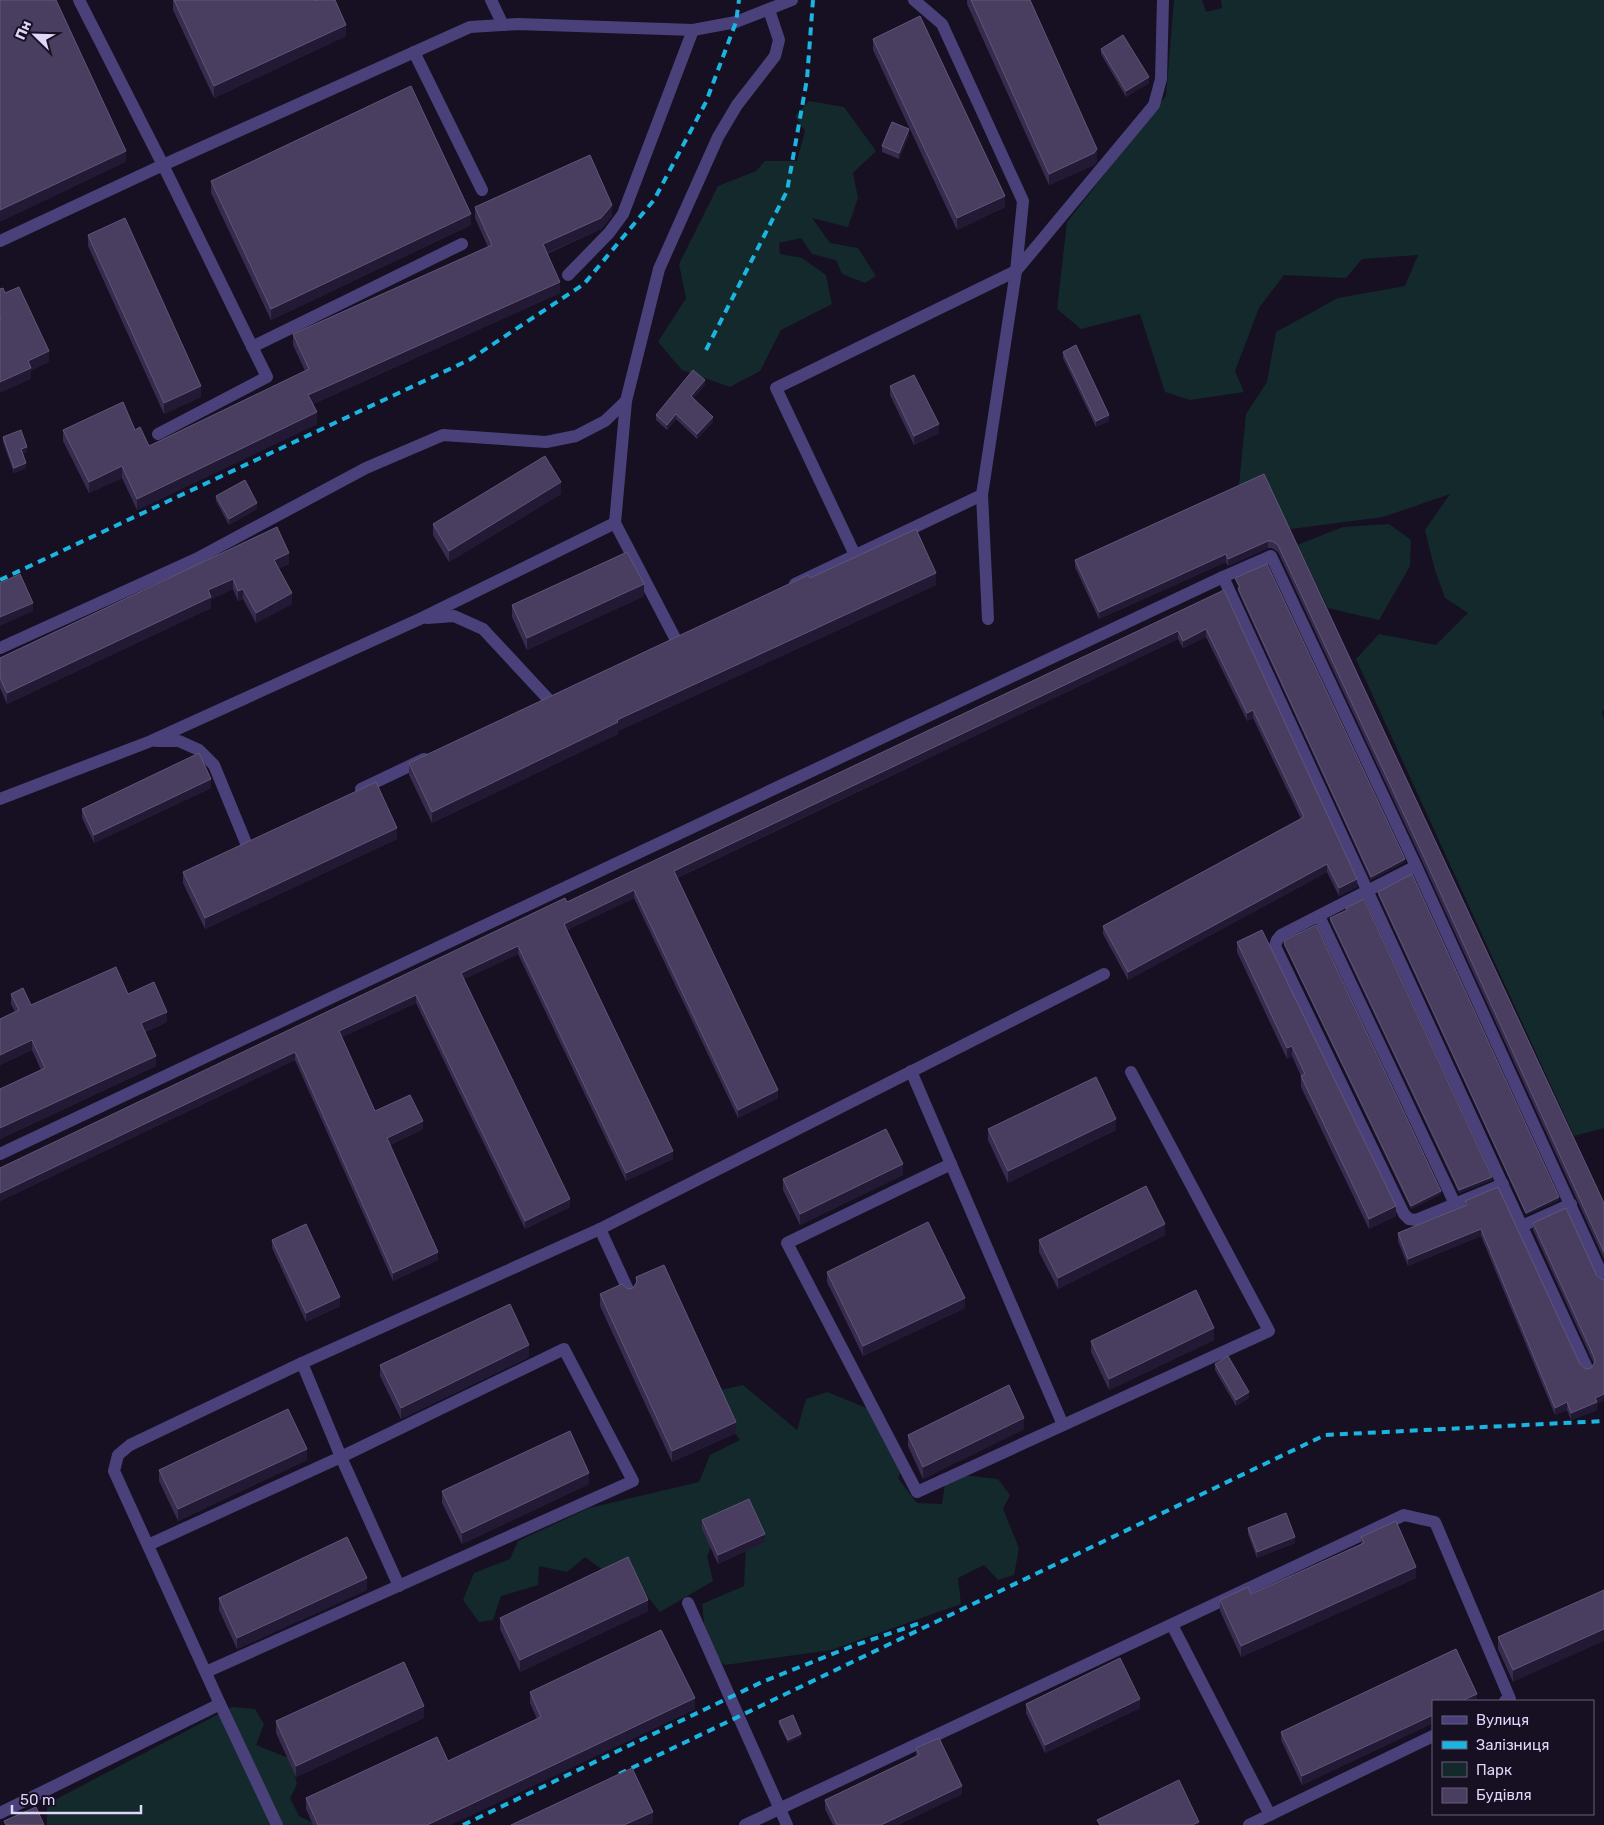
<svg xmlns="http://www.w3.org/2000/svg" width="1604" height="1825" font-family="Rubik,sans-serif">
<rect width="100%" height="100%" fill="#161022"/>
<g fill="#14292b">
<polygon points="1174,0 1202,0 1206,12 1222,8 1221,0 1604,0 1604,710 1602,712 1604,718 1604,1128 1574,1136 1356,659 1379,634 1436,645 1468,613 1445,598 1435,570 1425,530 1450,494 1383,517 1291,529 1239,485 1246,414 1267,382 1276,332 1338,298 1405,286 1418,255 1362,259 1346,278 1284,275 1259,308 1235,371 1244,392 1190,400 1165,392 1140,314 1081,329 1057,309 1067,222 1166,96"/>
<polygon points="809,101 844,107 876,151 853,173 858,198 848,227 812,218 830,243 858,248 876,276 865,283 842,274 836,260 812,254 801,238 779,243 780,254 802,258 826,275 832,304 781,330 760,371 730,387 682,370 658,342 686,298 679,264 718,186 756,171 765,161 797,161 805,131 795,116"/>
<polygon points="1389,524 1411,540 1410,566 1379,620 1328,608 1297,545 1343,527"/>
<polygon points="743,1385 797,1430 806,1399 827,1392 874,1411 905,1461 898,1478 917,1503 942,1504 945,1483 962,1475 998,1479 1010,1495 1003,1509 1019,1548 1014,1575 998,1580 984,1565 958,1578 961,1604 831,1650 725,1665 707,1649 702,1604 744,1586 746,1546 723,1513 707,1557 713,1581 660,1612 624,1567 604,1571 585,1557 567,1572 539,1566 538,1585 501,1596 493,1620 479,1622 463,1600 474,1573 510,1559 518,1541 589,1508 699,1482 710,1455 740,1440 715,1408 721,1390"/>
<polygon points="232,1707 255,1709 264,1724 256,1745 291,1759 297,1784 290,1798 299,1816 313,1823 313,1825 47,1825 47,1804"/>
</g>
<g fill="none" stroke-linecap="round" stroke-linejoin="round">
<g stroke="#4a417b" stroke-width="12">
<polyline points="79,0 163,165 267,377 158,434"/>
<polyline points="491,0 503,25"/>
<polyline points="914,0 942,24 1023,201 1016,271 982,495 988,619"/>
<polyline points="414,52 482,190"/>
<polyline points="0,241 163,165 470,27 518,24 693,30 736,22 792,0"/>
<polyline points="568,275 609,233 623,214 693,30"/>
<polyline points="252,347 462,244"/>
<polyline points="855,555 776,388 1016,271 1154,105 1161,79 1163,0"/>
<polyline points="1223,577 1587,1368"/>
<polyline points="795,584 982,495"/>
<polyline points="427,618 454,616 483,629 549,700"/>
<polyline points="676,640 615,523 626,401 659,269 718,137 737,105 775,56 779,40 769,10"/>
<polyline points="0,648 196,559 366,468 443,435 546,442 576,436 605,421 626,401"/>
<polyline points="156,741 179,741 199,750 214,765 246,843"/>
<polyline points="361,789 424,759"/>
<polyline points="0,799 151,741 422,618 615,523"/>
<polyline points="1416,866 1281,935 1277,940 1275,946 1404,1214 1409,1219 1416,1220 1503,1184"/>
<polyline points="1319,916 1455,1204"/>
<polyline points="911,1071 1063,1425"/>
<polyline points="0,1154 1223,577 1271,556 1416,866 1604,1279"/>
<polyline points="951,1164 787,1243 917,1492 1269,1331 1131,1072"/>
<polyline points="1522,1226 1571,1204"/>
<polyline points="600,1229 629,1292"/>
<polyline points="302,1363 341,1457 399,1586"/>
<polyline points="148,1545 341,1457 564,1349 633,1481 206,1672"/>
<polyline points="688,1603 787,1825"/>
<polyline points="1172,1625 1270,1815"/>
<polyline points="0,1813 220,1704"/>
<polyline points="277,1825 220,1704 114,1471 118,1455 130,1445 302,1363 600,1229 1104,974"/>
<polyline points="745,1825 1404,1515 1435,1522 1510,1699 1505,1701"/>
<polyline points="1249,1825 1433,1736"/>
</g>
<g stroke="#1bb5e1" stroke-width="4" stroke-dasharray="8 6" stroke-linecap="butt">
<polyline points="706,350 787,191 807,79 813,0"/>
<polyline points="0,580 469,360 584,284 654,200 706,102 736,22 739,0"/>
<polyline points="619,1774 1325,1435 1604,1421"/>
<polyline points="463,1825 762,1682 850,1647 920,1623"/>
</g>
</g>
<g fill="#372c4d">
<polygon points="173,0 315,0 346,36 214,98 173,10"/>
<polygon points="967,0 1030,0 1097,161 1094,165 1049,185 967,4"/>
<polygon points="873,39 1005,207 957,230 873,50"/>
<polygon points="1101,49 1149,83 1126,97 1101,54"/>
<polygon points="909,135 899,159 882,152 882,146"/>
<polygon points="211,181 471,225 271,320 211,193"/>
<polygon points="475,207 612,216 601,229 547,254 560,293 313,404 317,424 137,510 122,478 89,493 63,441 63,430 135,430 149,446 305,371 293,345 293,334 488,247 475,218"/>
<polygon points="88,235 201,397 164,414 88,246"/>
<polygon points="1063,352 1109,421 1096,427 1063,358"/>
<polygon points="705,385 693,398 713,422 697,439 676,419 667,430 656,420 656,415"/>
<polygon points="890,386 939,433 914,445 890,395"/>
<polygon points="3,437 27,452 23,453 26,468 14,473 3,442"/>
<polygon points="1264,474 1604,1203 1604,1259 1423,863 1278,552 1272,548 1268,548 1228,566 1226,562 1099,619 1075,567 1075,560"/>
<polygon points="561,494 449,562 433,535 433,524"/>
<polygon points="216,496 257,509 229,525 216,501"/>
<polygon points="277,527 289,564 279,568 292,604 256,623 243,599 238,601 233,589 211,599 211,608 7,704 0,688 0,658"/>
<polygon points="810,578 936,585 618,731 618,734 432,823 409,775 409,763"/>
<polygon points="1235,578 1405,862 1371,880 1238,591 1239,588 1235,580"/>
<polygon points="1224,590 1357,887 1339,896 1327,872 1128,980 1103,934 1103,926 1301,819 1253,718 1247,721 1206,637 1183,648 1178,639 677,878 778,1098 738,1118 634,898 567,930 673,1159 626,1181 518,954 464,979 570,1207 525,1229 416,1003 342,1037 375,1111 423,1129 390,1145 438,1260 393,1281 295,1060 0,1201 0,1168 567,902"/>
<polygon points="644,596 527,650 512,617 512,605"/>
<polygon points="211,788 94,843 82,818 82,809"/>
<polygon points="397,839 205,929 183,883 183,872"/>
<polygon points="1378,892 1559,1200 1526,1215 1378,895"/>
<polygon points="1346,908 1492,1180 1459,1193 1330,921 1330,918 1346,911"/>
<polygon points="1237,942 1396,1216 1369,1229 1301,1087 1301,1076 1292,1056 1287,1059 1237,952"/>
<polygon points="1284,943 1441,1194 1411,1209 1284,945"/>
<polygon points="11,994 31,1005 128,994 167,1022 145,1032 156,1066 0,1139 0,1089 41,1070 32,1050 0,1065 0,1019 15,1012 11,1004"/>
<polygon points="988,1129 1116,1130 1008,1183 988,1140"/>
<polygon points="903,1175 800,1225 783,1190 783,1179"/>
<polygon points="1465,1201 1580,1364 1586,1369 1591,1368 1594,1364 1533,1230 1533,1223 1603,1280 1597,1410 1571,1420 1567,1410 1555,1415 1481,1236 1408,1266 1398,1241 1398,1233 1465,1206"/>
<polygon points="1165,1235 1058,1289 1039,1252 1039,1240"/>
<polygon points="272,1240 340,1306 306,1322 272,1248"/>
<polygon points="827,1272 965,1308 863,1356 827,1282"/>
<polygon points="636,1277 736,1433 672,1462 600,1306 600,1294 633,1288 636,1282"/>
<polygon points="1214,1340 1109,1390 1091,1352 1091,1341"/>
<polygon points="529,1357 401,1419 380,1376 380,1365"/>
<polygon points="1215,1364 1249,1398 1236,1406 1215,1370"/>
<polygon points="1024,1429 923,1479 908,1446 908,1435"/>
<polygon points="307,1460 178,1521 159,1481 159,1470"/>
<polygon points="589,1484 462,1544 442,1503 442,1491"/>
<polygon points="702,1520 765,1542 718,1564 702,1529"/>
<polygon points="1248,1528 1295,1543 1257,1558 1248,1534"/>
<polygon points="1361,1537 1416,1578 1241,1657 1220,1611 1220,1600 1251,1594 1361,1544"/>
<polygon points="367,1590 237,1649 219,1610 219,1598"/>
<polygon points="1604,1590 1513,1682 1498,1649 1498,1637"/>
<polygon points="648,1611 520,1672 500,1629 500,1618"/>
<polygon points="1456,1649 1477,1694 1477,1701 1433,1701 1433,1723 1302,1785 1281,1740 1281,1732"/>
<polygon points="530,1692 695,1709 450,1825 313,1825 306,1809 306,1798 448,1761 537,1719 530,1703"/>
<polygon points="1026,1704 1140,1708 1045,1753 1026,1713"/>
<polygon points="424,1718 296,1777 276,1733 276,1721"/>
<polygon points="779,1721 801,1737 788,1743 779,1724"/>
<polygon points="916,1748 962,1794 898,1825 833,1825 825,1809 825,1800 916,1756"/>
</g>
<g fill="#221934">
<polygon points="346,25 346,36 214,98 214,86"/>
<polygon points="1149,77 1149,83 1126,97 1126,91"/>
<polygon points="909,129 909,135 899,159 899,153"/>
<polygon points="1097,149 1097,161 1094,165 1049,185 1049,174"/>
<polygon points="126,151 126,162 0,222 0,210"/>
<polygon points="1005,196 1005,207 957,230 957,218"/>
<polygon points="612,205 612,216 601,229 543,255 543,244"/>
<polygon points="471,214 471,225 271,320 271,309"/>
<polygon points="560,282 560,293 308,406 308,395"/>
<polygon points="49,351 49,362 31,371 31,379 0,393 0,382 28,361"/>
<polygon points="705,380 705,385 691,401 691,396"/>
<polygon points="201,386 201,397 164,414 164,403"/>
<polygon points="317,412 317,424 137,510 137,499"/>
<polygon points="676,414 676,419 667,430 667,425"/>
<polygon points="1109,415 1109,421 1096,427 1096,421"/>
<polygon points="713,417 713,422 697,439 697,434"/>
<polygon points="939,424 939,433 914,445 914,436"/>
<polygon points="27,447 27,452 21,454 21,449"/>
<polygon points="26,463 26,468 14,473 14,468"/>
<polygon points="122,466 122,478 89,493 89,482"/>
<polygon points="561,482 561,494 449,562 449,551"/>
<polygon points="257,503 257,509 229,525 229,519"/>
<polygon points="1268,541 1268,548 1228,566 1228,559"/>
<polygon points="289,553 289,564 274,570 274,560"/>
<polygon points="1226,554 1226,562 1099,619 1099,612"/>
<polygon points="936,573 936,585 618,731 618,734 432,823 432,812 617,720"/>
<polygon points="233,579 233,589 211,599 211,608 7,704 7,693 208,590"/>
<polygon points="644,584 644,596 527,650 527,638"/>
<polygon points="243,589 243,599 238,601 238,591"/>
<polygon points="292,593 292,604 256,623 256,613"/>
<polygon points="33,603 33,611 0,626 0,617"/>
<polygon points="1206,629 1206,637 1183,648 1183,641"/>
<polygon points="1178,631 1178,639 674,879 674,871"/>
<polygon points="1253,710 1253,718 1247,721 1247,713"/>
<polygon points="211,779 211,788 94,843 94,835"/>
<polygon points="397,828 397,839 205,929 205,918"/>
<polygon points="1405,859 1405,862 1371,880 1371,877"/>
<polygon points="1327,864 1327,872 1128,980 1128,972"/>
<polygon points="1357,879 1357,887 1339,896 1339,888"/>
<polygon points="634,890 634,898 564,932 564,924"/>
<polygon points="518,946 518,954 461,981 461,973"/>
<polygon points="416,995 416,1003 339,1039 339,1031"/>
<polygon points="167,1012 167,1022 141,1033 141,1023"/>
<polygon points="32,1040 32,1050 0,1065 0,1055"/>
<polygon points="1292,1046 1292,1056 1287,1059 1287,1048"/>
<polygon points="295,1052 295,1060 0,1201 0,1193"/>
<polygon points="156,1056 156,1066 0,1139 0,1128"/>
<polygon points="778,1090 778,1098 738,1118 738,1110"/>
<polygon points="1116,1119 1116,1130 1008,1183 1008,1171"/>
<polygon points="423,1121 423,1129 387,1146 387,1138"/>
<polygon points="673,1151 673,1159 626,1181 626,1173"/>
<polygon points="903,1164 903,1175 800,1225 800,1214"/>
<polygon points="1492,1177 1492,1180 1459,1193 1459,1190"/>
<polygon points="1441,1191 1441,1194 1411,1209 1411,1206"/>
<polygon points="1559,1197 1559,1200 1526,1215 1526,1213"/>
<polygon points="570,1199 570,1207 525,1229 525,1221"/>
<polygon points="1396,1206 1396,1216 1369,1229 1369,1219"/>
<polygon points="1165,1224 1165,1235 1058,1289 1058,1278"/>
<polygon points="1481,1229 1481,1236 1408,1266 1408,1259"/>
<polygon points="438,1252 438,1260 393,1281 393,1273"/>
<polygon points="340,1297 340,1306 306,1322 306,1313"/>
<polygon points="965,1298 965,1308 863,1356 863,1346"/>
<polygon points="1214,1328 1214,1340 1109,1390 1109,1379"/>
<polygon points="529,1345 529,1357 401,1419 401,1408"/>
<polygon points="1249,1392 1249,1398 1236,1406 1236,1400"/>
<polygon points="1604,1394 1604,1401 1597,1404 1597,1410 1571,1420 1571,1413 1595,1398"/>
<polygon points="1567,1402 1567,1410 1555,1415 1555,1408"/>
<polygon points="1024,1418 1024,1429 923,1479 923,1467"/>
<polygon points="736,1422 736,1433 672,1462 672,1451"/>
<polygon points="307,1449 307,1460 178,1521 178,1509"/>
<polygon points="589,1473 589,1484 462,1544 462,1533"/>
<polygon points="765,1534 765,1542 718,1564 718,1555"/>
<polygon points="1295,1537 1295,1543 1257,1558 1257,1552"/>
<polygon points="1416,1567 1416,1578 1241,1657 1241,1646"/>
<polygon points="367,1578 367,1590 237,1649 237,1638"/>
<polygon points="648,1600 648,1611 520,1672 520,1660"/>
<polygon points="1604,1629 1604,1641 1513,1682 1513,1670"/>
<polygon points="1477,1694 1477,1701 1461,1701"/>
<polygon points="695,1698 695,1709 450,1825 427,1825"/>
<polygon points="1140,1699 1140,1708 1045,1753 1045,1745"/>
<polygon points="424,1706 424,1718 296,1777 296,1766"/>
<polygon points="1433,1715 1433,1723 1302,1785 1302,1776"/>
<polygon points="801,1734 801,1737 788,1743 788,1740"/>
<polygon points="962,1786 962,1794 898,1825 881,1825"/>
<polygon points="653,1812 653,1823 648,1825 624,1825"/>
<polygon points="1199,1822 1199,1825 1192,1825"/>
</g>
<g fill="#493e60" stroke="#605678">
<polygon points="0,0 56,0 126,151 0,210"/>
<polygon points="174,0 315,0 316,1 317,0 335,0 346,25 214,86"/>
<polygon points="971,0 1030,0 1097,149 1094,153 1049,174"/>
<polygon points="920,16 1005,196 957,218 873,39"/>
<polygon points="1123,35 1149,77 1126,91 1101,49"/>
<polygon points="411,86 471,214 271,309 211,181"/>
<polygon points="892,122 909,129 899,153 882,146"/>
<polygon points="590,155 612,205 601,218 543,244 560,282 308,395 317,412 137,499 122,466 89,482 63,430 123,402 135,430 140,427 149,446 309,369 293,334 492,245 475,207"/>
<polygon points="125,218 201,386 164,403 88,235"/>
<polygon points="19,287 49,351 28,361 31,368 0,382 0,319 1,319 0,318 0,289 3,288 5,293"/>
<polygon points="1076,345 1109,415 1096,421 1063,352"/>
<polygon points="693,370 705,380 691,396 713,417 697,434 676,414 667,425 656,415"/>
<polygon points="914,375 939,424 914,436 890,386"/>
<polygon points="21,430 27,447 21,449 26,463 14,468 3,437"/>
<polygon points="545,456 561,482 449,551 433,524"/>
<polygon points="1264,474 1604,1203 1604,1252 1423,855 1278,545 1272,541 1268,541 1228,559 1226,554 1099,612 1075,560"/>
<polygon points="245,480 257,503 229,519 216,496"/>
<polygon points="277,527 289,553 274,560 292,593 256,613 243,589 238,591 233,579 208,590 211,597 7,693 0,678 0,658"/>
<polygon points="916,529 936,573 617,720 618,722 432,812 409,763 808,575 810,578"/>
<polygon points="627,552 644,584 527,638 512,605"/>
<polygon points="1267,564 1405,859 1371,877 1238,588 1240,587 1235,578"/>
<polygon points="20,574 33,603 0,617 0,583"/>
<polygon points="1224,590 1357,879 1339,888 1327,864 1128,972 1103,926 1304,817 1253,710 1247,713 1206,629 1183,641 1178,631 674,871 778,1090 738,1110 634,890 564,924 673,1151 626,1173 518,946 461,973 570,1199 525,1221 416,995 339,1031 375,1111 410,1095 423,1121 387,1138 438,1252 393,1273 295,1052 0,1193 0,1168 565,898 567,902"/>
<polygon points="199,753 211,779 94,835 82,809"/>
<polygon points="376,782 397,828 205,918 183,872"/>
<polygon points="1412,874 1559,1197 1526,1213 1378,892"/>
<polygon points="1364,899 1492,1177 1459,1190 1330,918 1347,910 1346,908"/>
<polygon points="1316,925 1441,1191 1411,1206 1284,943 1285,940"/>
<polygon points="1262,930 1396,1206 1369,1219 1301,1076 1305,1074 1292,1046 1287,1048 1237,942"/>
<polygon points="116,967 128,994 154,982 167,1012 141,1023 156,1056 0,1128 0,1089 45,1068 32,1040 0,1055 0,1019 19,1010 11,994 23,988 31,1005"/>
<polygon points="1096,1077 1116,1119 1008,1171 988,1129"/>
<polygon points="886,1129 903,1164 800,1214 783,1179"/>
<polygon points="1146,1186 1165,1224 1058,1278 1039,1240"/>
<polygon points="1498,1187 1580,1364 1586,1369 1591,1368 1595,1362 1594,1357 1533,1223 1566,1208 1597,1276 1603,1280 1604,1279 1604,1394 1595,1398 1597,1402 1571,1413 1567,1402 1555,1408 1481,1229 1408,1259 1398,1233 1467,1205 1465,1201"/>
<polygon points="928,1222 965,1298 863,1346 827,1272"/>
<polygon points="306,1224 340,1297 306,1313 272,1240"/>
<polygon points="664,1265 736,1422 672,1451 600,1294 622,1284 628,1289 633,1288 637,1282 636,1277"/>
<polygon points="1196,1290 1214,1328 1109,1379 1091,1341"/>
<polygon points="510,1304 529,1345 401,1408 380,1365"/>
<polygon points="1228,1356 1249,1392 1236,1400 1215,1364"/>
<polygon points="1009,1385 1024,1418 923,1467 908,1435"/>
<polygon points="288,1409 307,1449 178,1509 159,1470"/>
<polygon points="570,1431 589,1473 462,1533 442,1491"/>
<polygon points="749,1499 765,1534 718,1555 702,1520"/>
<polygon points="1286,1513 1295,1537 1257,1552 1248,1528"/>
<polygon points="1396,1521 1416,1567 1241,1646 1220,1600 1248,1587 1251,1594 1364,1543 1361,1537"/>
<polygon points="347,1537 367,1578 237,1638 219,1598"/>
<polygon points="628,1557 648,1600 520,1660 500,1618"/>
<polygon points="1604,1590 1604,1629 1513,1670 1498,1637"/>
<polygon points="661,1630 695,1698 427,1825 318,1825 306,1798 437,1737 448,1761 541,1717 530,1692"/>
<polygon points="1456,1649 1477,1694 1461,1701 1433,1701 1433,1715 1302,1776 1281,1732"/>
<polygon points="1120,1658 1140,1699 1045,1745 1026,1704"/>
<polygon points="404,1662 424,1706 296,1766 276,1721"/>
<polygon points="793,1715 801,1734 788,1740 779,1721"/>
<polygon points="939,1738 962,1786 881,1825 837,1825 825,1800 919,1755 916,1748"/>
<polygon points="632,1768 653,1812 624,1825 511,1825"/>
<polygon points="1179,1780 1199,1822 1192,1825 1100,1825 1097,1820"/>
<polygon points="36,1807 44,1825 6,1825 4,1821"/>
</g>
<rect x="1432" y="1700" width="162" height="115" fill="#161022" stroke="#665f78"/>
<rect x="1442" y="1716" width="25" height="8" fill="#4a417b" stroke="#665f78"/>
<text x="1476" y="1725" font-size="15" fill="#dfd6fa">Вулиця</text>
<rect x="1442" y="1741" width="25" height="8" fill="#1bb5e1" stroke="#665f78"/>
<text x="1476" y="1750" font-size="15" fill="#dfd6fa">Залізниця</text>
<rect x="1442" y="1762" width="25" height="15" fill="#14292b" stroke="#665f78"/>
<text x="1476" y="1775" font-size="15" fill="#dfd6fa">Парк</text>
<rect x="1442" y="1788" width="25" height="15" fill="#493e60" stroke="#665f78"/>
<text x="1476" y="1800" font-size="15" fill="#dfd6fa">Будівля</text>
<g transform="translate(35 35) rotate(293)" stroke="#161022" stroke-width="4" paint-order="stroke">
<path d="M0-4L9 19L0 12L-9 19Z" fill="#dfd6fa"/>
<text y="-8" font-size="14" font-weight="bold" text-anchor="middle" fill="#dfd6fa">Пн</text>
</g>
<path d="M12 1805v8h129v-8" fill="none" stroke="#dfd6fa" stroke-width="2.5"/>
<text x="20" y="1805" font-size="15" fill="#dfd6fa" stroke="#161022" stroke-width="4" paint-order="stroke">50 m</text>
</svg>
